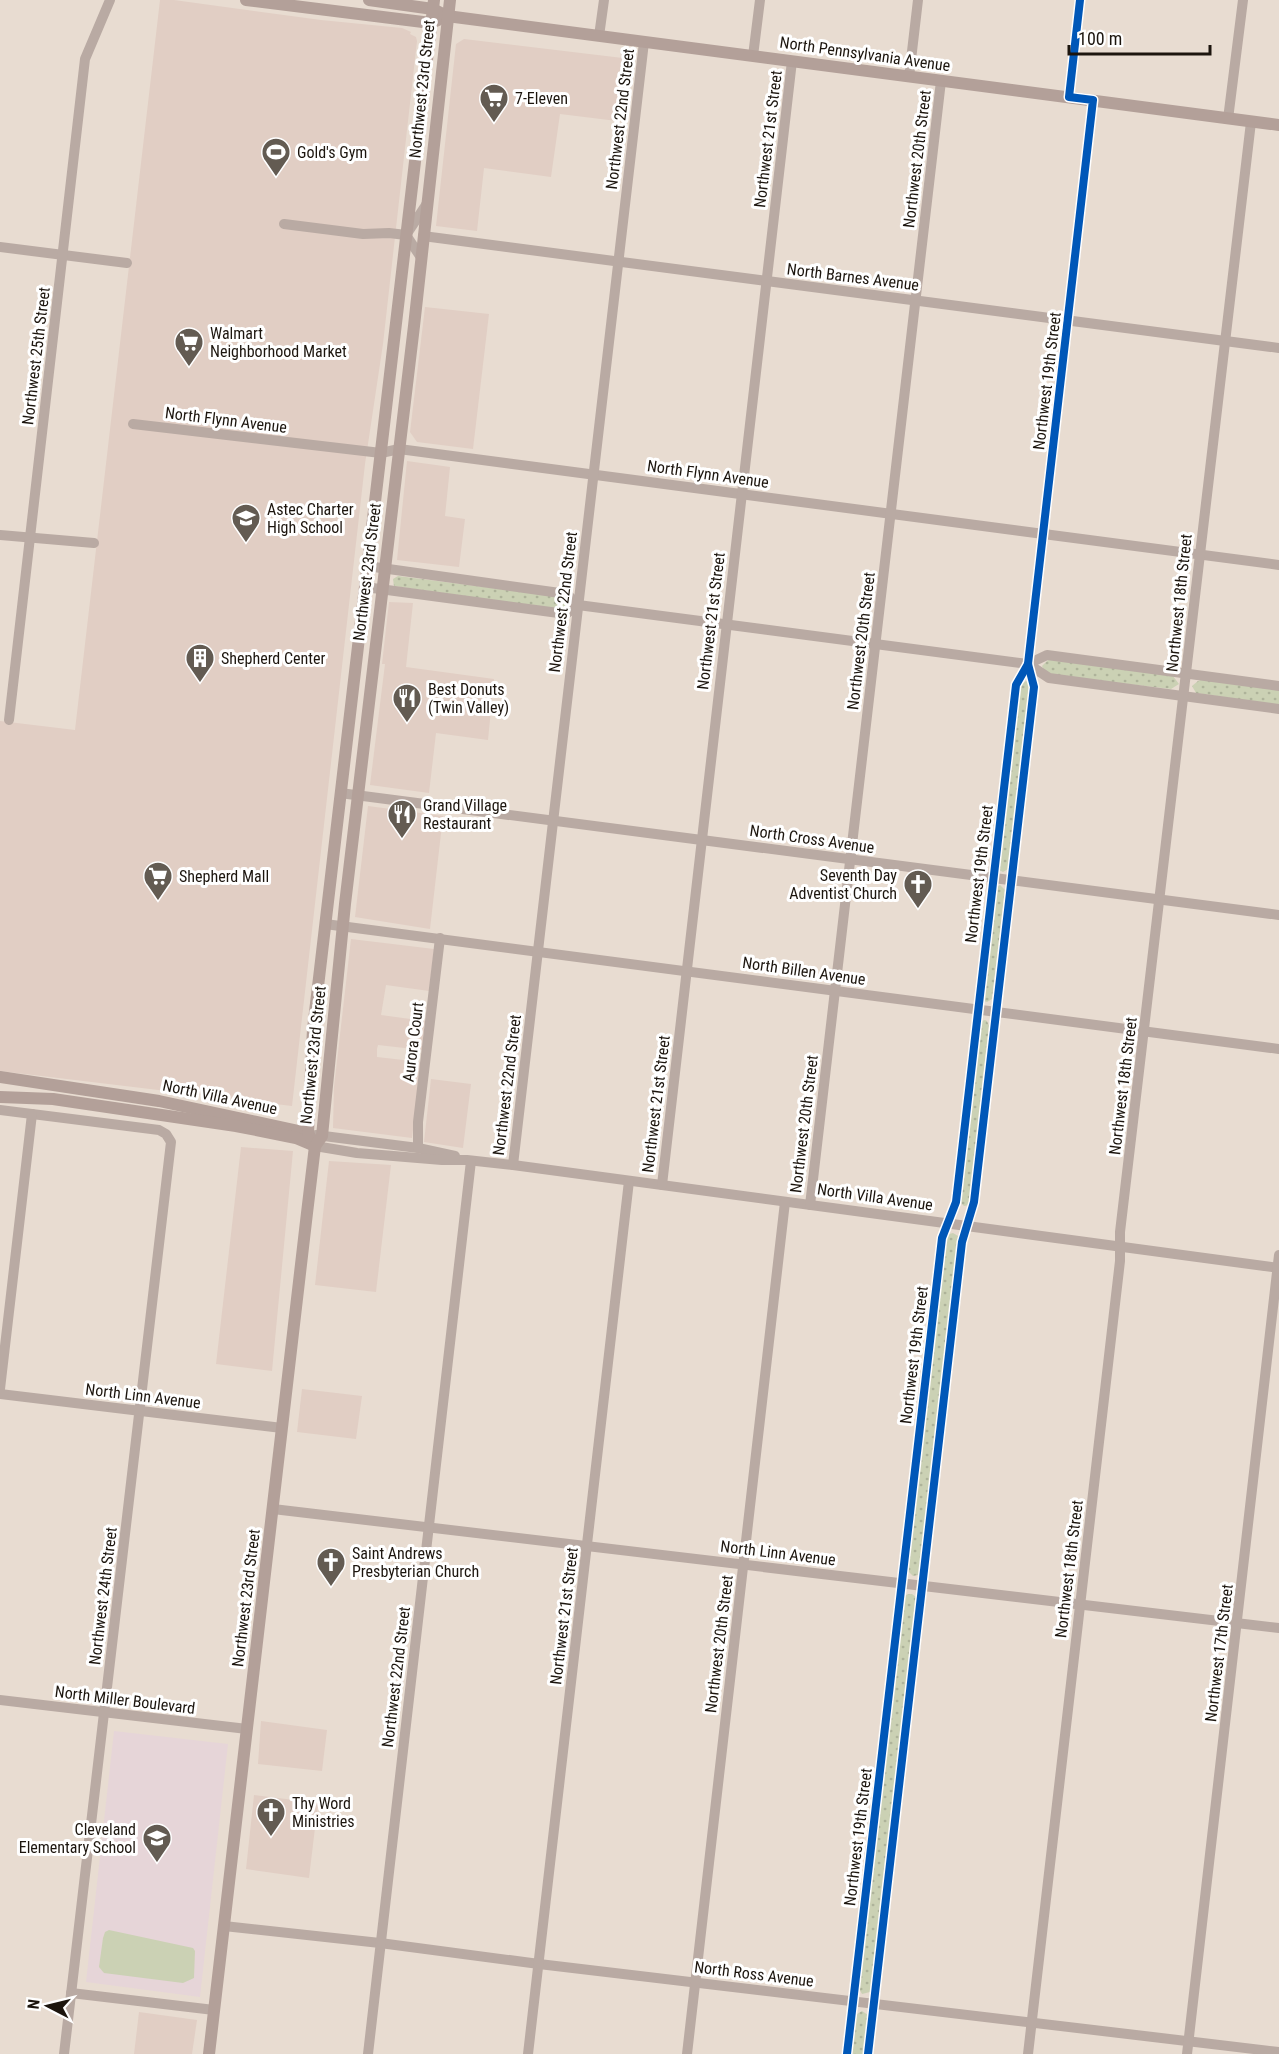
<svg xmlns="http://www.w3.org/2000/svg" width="1279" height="2054" font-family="'Roboto Condensed',sans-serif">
<defs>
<pattern id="grass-dots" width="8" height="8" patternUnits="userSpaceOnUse" patternTransform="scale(1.5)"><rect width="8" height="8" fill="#cbd1b4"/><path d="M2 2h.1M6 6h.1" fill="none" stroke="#aeb39a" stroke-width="1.8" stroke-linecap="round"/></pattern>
</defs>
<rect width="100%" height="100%" fill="#e8dcd1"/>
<g fill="#e1cec4">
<polygon points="160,0 174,0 321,20 402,28 411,32 410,34 416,37 417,41 383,344 365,464 292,1106 0,1071 0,721 75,730"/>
<polygon points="464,39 631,59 625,122 560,114 551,177 484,168 477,231 436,226 456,44"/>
<polygon points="425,307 489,314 473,449 417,442 410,432"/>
<polygon points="407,461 450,467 445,516 465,519 459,567 397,560"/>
<polygon points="389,602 413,603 406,667 494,679 488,740 436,733 429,793 370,785 385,664 382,664"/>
<polygon points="368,806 443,816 430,929 355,917"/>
<polygon points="351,939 434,949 429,991 386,985 381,1015 425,1021 422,1050 378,1045 377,1049 377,1057 421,1062 412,1138 333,1128 334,1087"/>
<polygon points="431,1079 471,1084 463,1148 424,1142"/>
<polygon points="241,1147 293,1151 272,1371 216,1364"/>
<polygon points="329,1161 391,1165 376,1292 315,1285"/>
<polygon points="302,1389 362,1396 356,1439 297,1432"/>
<polygon points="261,1721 327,1730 322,1771 258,1764"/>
<polygon points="254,1795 318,1803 309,1878 246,1869"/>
<polygon points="139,2012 197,2020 192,2054 134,2054"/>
</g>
<polygon fill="#e6d5d8" points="114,1731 228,1744 200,1997 86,1982"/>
<g fill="url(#grass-dots)">
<polygon points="398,576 571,598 570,611 394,586 393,579"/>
<polygon points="1049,659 1173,676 1179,684 1171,689 1050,675 1044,670 1042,666"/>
<polygon points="1203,679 1279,689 1279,705 1196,693 1192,686 1198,681"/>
<polygon points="1026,681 1030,684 1008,869 1003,872 999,870 1021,685"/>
<polygon points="1000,885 1005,890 992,999 987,1002 984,1001 998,886"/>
<polygon points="985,1020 987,1021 989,1026 969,1205 964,1206 960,1202 981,1021"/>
<polygon points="953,1233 958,1236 958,1240 920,1572 918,1575 913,1576 907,1570 945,1239 949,1234"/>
<polygon points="908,1594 912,1594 916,1597 870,1992 862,1994 858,1987 905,1596"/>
<polygon points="862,2011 868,2015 864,2054 851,2054 857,2014"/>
</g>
<polygon fill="#cbd1b4" points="109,1930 193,1948 195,1951 194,1978 183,1983 104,1973 99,1967 103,1938 105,1932"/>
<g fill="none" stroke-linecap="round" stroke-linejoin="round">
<g stroke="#b9aaa3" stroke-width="10">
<polyline points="599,36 604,0"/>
<polyline points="753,56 760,0"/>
<polyline points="909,77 918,0"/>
<polyline points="1069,97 1080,0"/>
<polyline points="1228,119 1243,0"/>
<polyline points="284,224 363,234 389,233 406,235"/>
<polyline points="406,235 426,205"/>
<polyline points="406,235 420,256"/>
<polyline points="423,236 1279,348"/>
<polyline points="0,247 127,263"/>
<polyline points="133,424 381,453 399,449 1279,565"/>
<polyline points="0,535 94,543"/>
<polyline points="367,566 567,594 578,605 1028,664 1049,678 1279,709"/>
<polyline points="365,587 566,614 578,605"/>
<polyline points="1028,664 1047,655 1279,686"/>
<polyline points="9,720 85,59 110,0"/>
<polyline points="340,793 1279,915"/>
<polyline points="325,924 1279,1049"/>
<polyline points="0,1110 159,1130 166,1134 171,1142 64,2054"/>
<polyline points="316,1135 418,1148 455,1156"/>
<polyline points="315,1146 357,1153 442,1160 467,1160 513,1165 1279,1268"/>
<polyline points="418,1148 418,1122 440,938"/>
<polyline points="513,1165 644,42"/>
<polyline points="662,1185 792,61"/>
<polyline points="810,1205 941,81"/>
<polyline points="0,1389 32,1114"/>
<polyline points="0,1394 282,1428"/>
<polyline points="273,1509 1279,1628"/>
<polyline points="0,1700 247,1729"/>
<polyline points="224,1926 380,1943 539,1964 1279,2052"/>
<polyline points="71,1993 214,2010"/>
<polyline points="368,2054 471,1161"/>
<polyline points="528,2054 629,1181"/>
<polyline points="687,2054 785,1202"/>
<polyline points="847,2054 942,1238 956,1202 1016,685 1028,664"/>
<polyline points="868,2054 962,1242 974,1202 1034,687 1028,664 1093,100"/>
<polyline points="1028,2054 1120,1261 1120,1232 1251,122"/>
<polyline points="1187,2054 1279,1255"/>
</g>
<g stroke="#b3a099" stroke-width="12">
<polyline points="246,0 431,23 438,20"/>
<polyline points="369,0 433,9 447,16 1279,125"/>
<polyline points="0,1077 159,1101 308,1133"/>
<polyline points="0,1097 53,1099 236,1126 296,1138 315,1146"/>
<polyline points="315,1146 308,1133 313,1029 434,0"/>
<polyline points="209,2054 307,1213 315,1146 322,1136 345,904 414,326 450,0"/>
</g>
<g stroke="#fff" stroke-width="11">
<g id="cycleway">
<polyline points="847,2054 942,1238 956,1202 1016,685 1028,664"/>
<polyline points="868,2054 962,1242 974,1202 1034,687 1028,664 1093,100 1069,97 1080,0"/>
</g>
</g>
<use href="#cycleway" stroke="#0057b8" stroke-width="8"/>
</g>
<defs>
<g id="supermarket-pin" transform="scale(1.5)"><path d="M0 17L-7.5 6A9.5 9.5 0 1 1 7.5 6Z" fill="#635b52" stroke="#fff"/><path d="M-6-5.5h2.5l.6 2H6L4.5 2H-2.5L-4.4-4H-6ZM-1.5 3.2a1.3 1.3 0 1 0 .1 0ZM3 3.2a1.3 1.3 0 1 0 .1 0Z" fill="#fff"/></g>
<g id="stadium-pin" transform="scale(1.5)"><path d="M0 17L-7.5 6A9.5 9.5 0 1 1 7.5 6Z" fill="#635b52" stroke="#fff"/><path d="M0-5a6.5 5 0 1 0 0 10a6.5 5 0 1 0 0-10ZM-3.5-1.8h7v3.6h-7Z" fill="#fff"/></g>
<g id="school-pin" transform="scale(1.5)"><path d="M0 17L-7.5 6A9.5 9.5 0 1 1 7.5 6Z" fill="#635b52" stroke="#fff"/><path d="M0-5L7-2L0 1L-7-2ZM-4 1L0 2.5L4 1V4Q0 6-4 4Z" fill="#fff"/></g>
<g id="building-pin" transform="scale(1.5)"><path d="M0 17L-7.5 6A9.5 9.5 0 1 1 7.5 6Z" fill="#635b52" stroke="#fff"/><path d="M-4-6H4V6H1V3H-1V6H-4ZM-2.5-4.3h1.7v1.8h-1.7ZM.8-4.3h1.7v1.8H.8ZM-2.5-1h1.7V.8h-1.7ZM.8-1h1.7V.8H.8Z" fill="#fff"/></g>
<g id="restaurant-pin" transform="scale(1.5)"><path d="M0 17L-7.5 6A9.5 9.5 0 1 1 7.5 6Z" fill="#635b52" stroke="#fff"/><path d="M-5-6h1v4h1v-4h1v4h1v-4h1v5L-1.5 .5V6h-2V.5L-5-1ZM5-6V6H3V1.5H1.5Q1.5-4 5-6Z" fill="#fff"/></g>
<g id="church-pin" transform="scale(1.5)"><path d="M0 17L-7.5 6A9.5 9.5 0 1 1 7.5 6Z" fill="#635b52" stroke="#fff"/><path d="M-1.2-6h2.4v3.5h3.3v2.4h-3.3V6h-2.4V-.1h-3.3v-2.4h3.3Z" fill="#fff"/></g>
</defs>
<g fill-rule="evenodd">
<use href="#supermarket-pin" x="494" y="98"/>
<use href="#stadium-pin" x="276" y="152"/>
<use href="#supermarket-pin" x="189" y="342"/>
<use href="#school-pin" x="246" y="518"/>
<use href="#building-pin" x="200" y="658"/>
<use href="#restaurant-pin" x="407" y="698"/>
<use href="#restaurant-pin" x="402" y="814"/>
<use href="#supermarket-pin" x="158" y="876"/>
<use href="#church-pin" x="918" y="884"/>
<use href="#church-pin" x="331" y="1562"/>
<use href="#church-pin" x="271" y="1812"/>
<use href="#school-pin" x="157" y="1838"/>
</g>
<g text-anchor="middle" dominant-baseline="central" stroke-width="6" stroke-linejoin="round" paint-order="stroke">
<g font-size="16" fill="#1c150e" stroke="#fff">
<text transform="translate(865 54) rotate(8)">North Pennsylvania Avenue</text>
<text transform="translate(422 89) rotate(-84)">Northwest 23rd Street</text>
<text transform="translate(620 119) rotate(-83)">Northwest 22nd Street</text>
<text transform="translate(768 139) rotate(-83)">Northwest 21st Street</text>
<text transform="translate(917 159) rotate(-83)">Northwest 20th Street</text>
<text transform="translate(853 277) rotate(7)">North Barnes Avenue</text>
<text transform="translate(36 356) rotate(-83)">Northwest 25th Street</text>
<text transform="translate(1047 381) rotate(-83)">Northwest 19th Street</text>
<text transform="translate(226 420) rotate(7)">North Flynn Avenue</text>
<text transform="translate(708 474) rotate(8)">North Flynn Avenue</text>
<text transform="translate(367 572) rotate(-83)">Northwest 23rd Street</text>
<text transform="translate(563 602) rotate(-83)">Northwest 22nd Street</text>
<text transform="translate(1179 603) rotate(-84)">Northwest 18th Street</text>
<text transform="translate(711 621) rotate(-83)">Northwest 21st Street</text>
<text transform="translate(861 641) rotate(-83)">Northwest 20th Street</text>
<text transform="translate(812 839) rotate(8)">North Cross Avenue</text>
<text transform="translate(979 874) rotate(-83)">Northwest 19th Street</text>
<text transform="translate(804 971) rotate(8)">North Billen Avenue</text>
<text transform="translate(413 1042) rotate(-83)">Aurora Court</text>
<text transform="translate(313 1055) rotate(-84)">Northwest 23rd Street</text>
<text transform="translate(507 1085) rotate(-83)">Northwest 22nd Street</text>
<text transform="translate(1123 1086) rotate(-83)">Northwest 18th Street</text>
<text transform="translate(220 1097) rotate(12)">North Villa Avenue</text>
<text transform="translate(656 1104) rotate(-83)">Northwest 21st Street</text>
<text transform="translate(804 1124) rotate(-83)">Northwest 20th Street</text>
<text transform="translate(875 1197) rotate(8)">North Villa Avenue</text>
<text transform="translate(914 1355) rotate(-83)">Northwest 19th Street</text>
<text transform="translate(143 1396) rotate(7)">North Linn Avenue</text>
<text transform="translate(778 1553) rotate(7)">North Linn Avenue</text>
<text transform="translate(1069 1569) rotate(-83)">Northwest 18th Street</text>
<text transform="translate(103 1596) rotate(-83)">Northwest 24th Street</text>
<text transform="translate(246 1598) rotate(-83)">Northwest 23rd Street</text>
<text transform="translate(564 1616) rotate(-83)">Northwest 21st Street</text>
<text transform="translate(719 1644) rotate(-83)">Northwest 20th Street</text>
<text transform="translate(1219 1653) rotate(-83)">Northwest 17th Street</text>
<text transform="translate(396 1677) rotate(-83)">Northwest 22nd Street</text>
<text transform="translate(125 1700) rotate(7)">North Miller Boulevard</text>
<text transform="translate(858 1837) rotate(-83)">Northwest 19th Street</text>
<text transform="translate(754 1974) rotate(7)">North Ross Avenue</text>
</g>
<g font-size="16" fill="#1c150e" stroke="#fff" text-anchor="start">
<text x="515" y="98">7-Eleven</text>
<text x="297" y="152">Gold's Gym</text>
<text x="210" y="333">Walmart<tspan x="210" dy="18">Neighborhood Market</tspan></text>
<text x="267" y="509">Astec Charter<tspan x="267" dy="18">High School</tspan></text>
<text x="221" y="658">Shepherd Center</text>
<text x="428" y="689">Best Donuts<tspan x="428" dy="18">(Twin Valley)</tspan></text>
<text x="423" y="805">Grand Village<tspan x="423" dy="18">Restaurant</tspan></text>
<text x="897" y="875" text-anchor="end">Seventh Day<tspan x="897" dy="18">Adventist Church</tspan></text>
<text x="179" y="876">Shepherd Mall</text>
<text x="352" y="1553">Saint Andrews<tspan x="352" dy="18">Presbyterian Church</tspan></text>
<text x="292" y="1803">Thy Word<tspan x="292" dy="18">Ministries</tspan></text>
<text x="136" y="1829" text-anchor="end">Cleveland<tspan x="136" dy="18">Elementary School</tspan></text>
</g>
</g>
<g transform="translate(48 2006) rotate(277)" stroke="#ffffff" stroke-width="4.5" paint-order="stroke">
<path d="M0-4.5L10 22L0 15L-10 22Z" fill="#1c150e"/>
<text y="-9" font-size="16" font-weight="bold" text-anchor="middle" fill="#1c150e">N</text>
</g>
<path d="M1069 45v9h141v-9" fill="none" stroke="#1c150e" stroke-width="3"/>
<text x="1078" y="45" font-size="18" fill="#1c150e" stroke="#ffffff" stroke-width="4.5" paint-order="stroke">100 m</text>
</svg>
